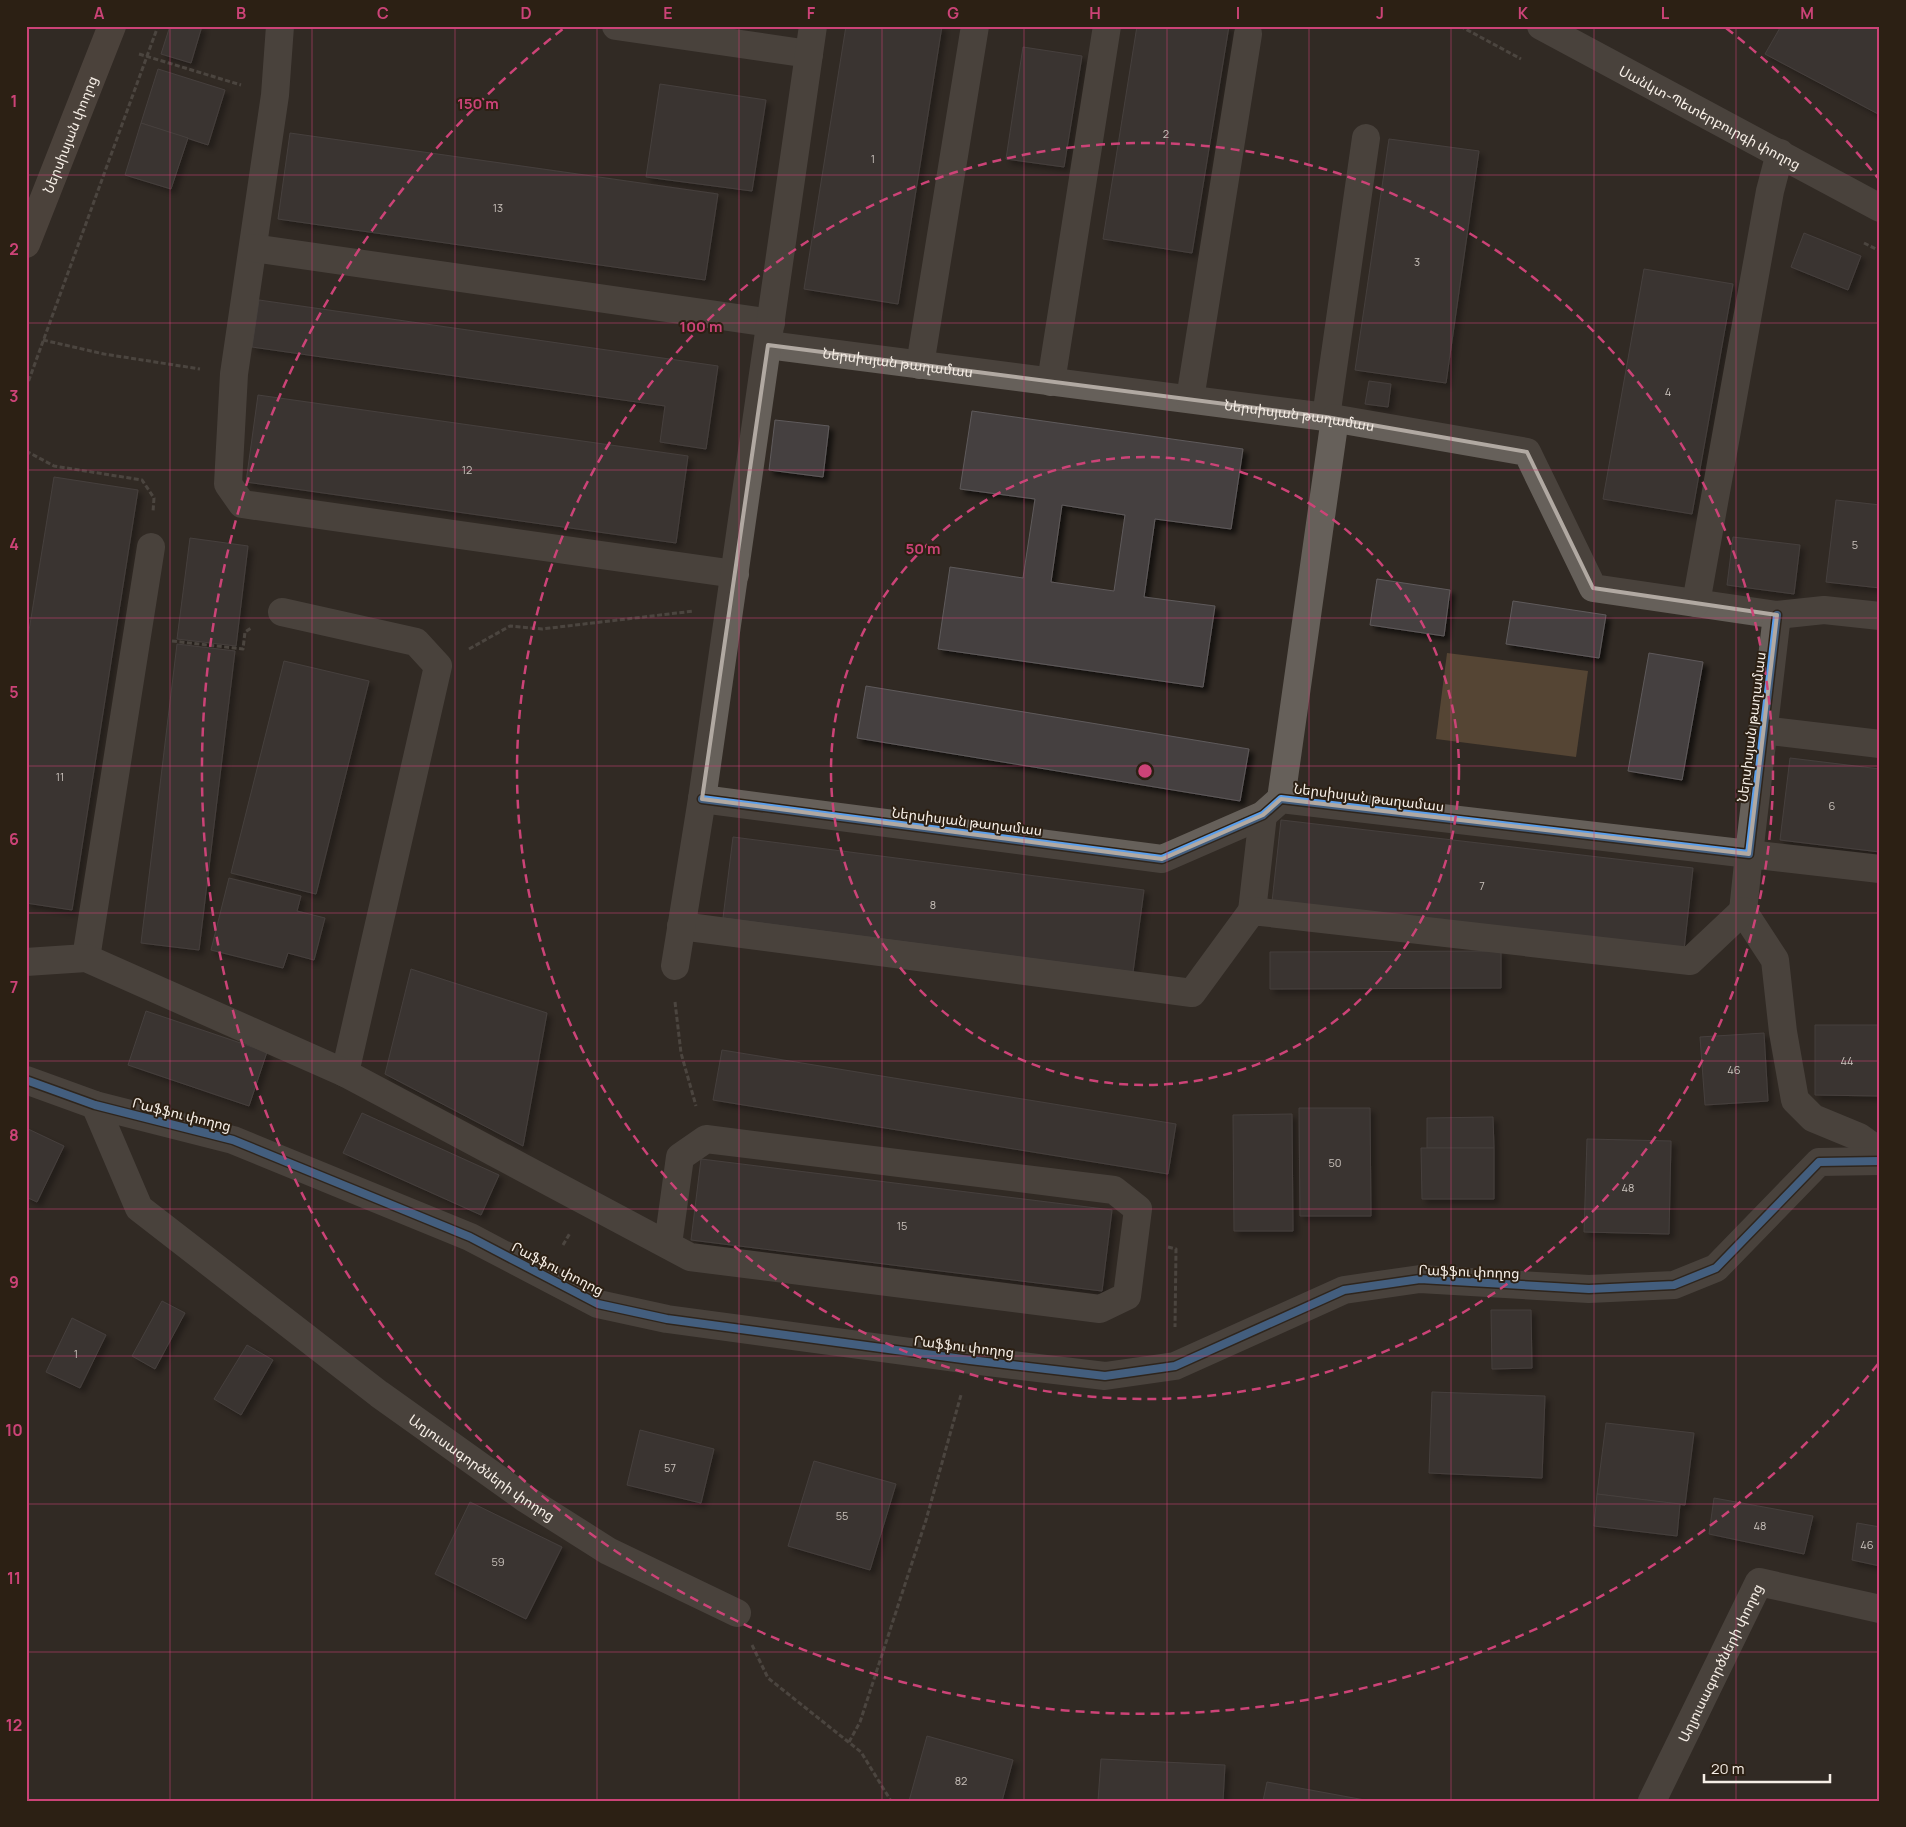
<svg xmlns="http://www.w3.org/2000/svg" width="1906" height="1827" font-family="Manrope,'Noto Sans Armenian',sans-serif">
<defs>
<filter id="shadow"><feDropShadow dx="4.5" dy="4.5" stdDeviation="2.5" flood-color="#0009"/></filter>
</defs>
<rect width="100%" height="100%" fill="#312a24"/>
<polygon fill="#554534" points="1447,653 1588,671 1576,757 1436,739"/>
<g fill="#444040" stroke="#5f5a5b" fill-rule="evenodd" filter="url(#shadow)">
<polygon points="170,26 202,26 191,63 161,54"/>
<polygon points="846,26 942,26 898,304 804,289"/>
<polygon points="1137,26 1229,26 1192,253 1103,239"/>
<polygon points="1781,26 1880,26 1880,115 1765,54"/>
<polygon points="1023,47 1082,56 1064,167 1006,159"/>
<polygon points="158,69 225,90 208,145 141,123"/>
<polygon points="660,84 766,100 752,191 646,177"/>
<polygon points="141,123 188,138 171,189 125,175"/>
<polygon points="290,133 718,194 705,280 278,219"/>
<polygon points="1389,139 1479,151 1446,383 1355,370"/>
<polygon points="1804,233 1861,256 1848,290 1791,267"/>
<polygon points="1644,269 1733,284 1692,514 1603,499"/>
<polygon points="259,300 718,366 706,449 660,442 665,406 252,347"/>
<polygon points="1369,381 1391,384 1388,407 1365,404"/>
<polygon points="258,395 688,456 676,543 246,482"/>
<path d="M972 411 1243 449 1231 529 1155 519 1144 597 1215 606 1203 687 938 649 950 567 1023 578 1035 499 960 489ZM1062 505 1125 515 1114 591 1051 582Z"/>
<polygon points="775,420 829,426 823,477 769,470"/>
<polygon points="54,477 138,490 72,910 26,903 26,649"/>
<polygon points="1836,500 1880,505 1880,588 1826,582"/>
<polygon points="1733,537 1800,545 1794,594 1727,585"/>
<polygon points="190,538 248,546 236,646 177,639"/>
<polygon points="1377,579 1450,590 1444,636 1370,625"/>
<polygon points="1513,601 1606,615 1599,658 1506,644"/>
<polygon points="177,644 235,651 199,950 141,943"/>
<polygon points="1649,653 1703,662 1682,780 1628,771"/>
<polygon points="284,661 369,681 316,894 231,873"/>
<polygon points="866,686 1249,749 1240,801 857,738"/>
<polygon points="1790,758 1880,769 1880,852 1780,840"/>
<polygon points="1281,820 1693,868 1684,950 1272,902"/>
<polygon points="733,837 1144,890 1133,972 723,918"/>
<polygon points="229,878 301,896 297,911 325,918 314,960 288,953 283,968 211,950"/>
<polygon points="1501,951 1501,988 1270,989 1270,952"/>
<polygon points="411,969 547,1013 523,1146 385,1074"/>
<polygon points="146,1011 267,1052 249,1106 128,1065"/>
<polygon points="1815,1025 1880,1025 1880,1096 1815,1095"/>
<polygon points="1764,1033 1768,1101 1705,1105 1700,1037"/>
<polygon points="722,1050 1176,1124 1168,1174 713,1100"/>
<polygon points="1299,1108 1370,1108 1371,1216 1300,1216"/>
<polygon points="362,1113 499,1175 481,1215 343,1153"/>
<polygon points="1292,1114 1293,1231 1234,1231 1233,1115"/>
<polygon points="1493,1117 1494,1148 1427,1148 1427,1118"/>
<polygon points="26,1128 64,1146 37,1202 26,1197"/>
<polygon points="1587,1139 1671,1141 1669,1234 1584,1232"/>
<polygon points="1421,1148 1494,1148 1494,1199 1422,1199"/>
<polygon points="701,1159 1112,1210 1102,1291 691,1240"/>
<polygon points="162,1301 185,1313 155,1369 132,1356"/>
<polygon points="1491,1310 1531,1310 1532,1368 1492,1369"/>
<polygon points="72,1318 106,1335 80,1388 46,1372"/>
<polygon points="247,1345 273,1360 241,1415 214,1399"/>
<polygon points="1432,1392 1545,1396 1542,1478 1429,1473"/>
<polygon points="1606,1423 1694,1433 1685,1505 1597,1494"/>
<polygon points="640,1430 714,1449 701,1503 627,1485"/>
<polygon points="814,1461 896,1484 870,1570 788,1546"/>
<polygon points="1597,1494 1680,1504 1677,1536 1594,1526"/>
<polygon points="1714,1498 1813,1516 1804,1554 1709,1534"/>
<polygon points="470,1502 562,1547 526,1619 435,1574"/>
<polygon points="1857,1523 1880,1527 1880,1566 1852,1560"/>
<polygon points="927,1736 1013,1760 1002,1801 909,1801"/>
<polygon points="1101,1759 1225,1765 1223,1801 1098,1801"/>
<polygon points="1267,1782 1370,1801 1263,1801"/>
</g>
<g fill="none" stroke-linecap="round" stroke-linejoin="round">
<g stroke="#6b6660" stroke-width="3" stroke-dasharray="5 2.5" stroke-linecap="butt">
<polyline points="1460,26 1521,59"/>
<polyline points="139,54 241,85"/>
<polyline points="1864,243 1880,251"/>
<polyline points="43,340 104,354 200,369"/>
<polyline points="26,388 158,26"/>
<polyline points="26,451 54,466 142,480 154,498 153,512"/>
<polyline points="172,641 243,649 245,632 251,628"/>
<polyline points="469,649 510,626 542,629 694,611"/>
<polyline points="675,1002 681,1053 696,1106"/>
<polyline points="563,1245 570,1233"/>
<polyline points="1168,1247 1176,1249 1175,1327"/>
<polyline points="752,1645 768,1678 861,1752 891,1801"/>
<polyline points="849,1742 860,1722 926,1520 961,1395"/>
</g>
<g stroke="#66605a" stroke-width="28">
<polyline points="280,26 275,95 234,374 228,484 242,504 735,574"/>
<polyline points="616,26 809,54"/>
<path id="s1" d="M1541 26 1880 208"/>
<polyline points="253,248 771,323"/>
<path id="s2" d="M768 345 1326 417 1527 452 1593 588 1777 615 1824 610 1880 616"/>
<polyline points="920,365 975,26"/>
<polyline points="1051,382 1107,26"/>
<polyline points="1190,399 1248,34"/>
<polyline points="1326,417 1366,138"/>
<polyline points="1696,603 1770,191 1780,153"/>
<polyline points="282,612 416,642 438,666 345,1073"/>
<polyline points="1762,730 1880,744"/>
<polyline points="702,799 1162,859 1263,815 1281,799 1749,854 1777,615"/>
<polyline points="1281,799 1335,418"/>
<polyline points="1880,869 1749,854 1743,911 1775,960 1783,1032 1795,1100 1813,1118 1859,1137 1880,1152"/>
<polyline points="1252,911 1263,815"/>
<polyline points="681,926 1192,993 1252,911 1690,961 1743,911"/>
<polyline points="86,958 151,547"/>
<polyline points="26,962 86,958 345,1073 690,1257 1100,1309 1127,1296 1138,1209 1114,1190 706,1139 680,1157 668,1244"/>
<polyline points="675,966 702,799 813,26"/>
<polyline points="26,1080 95,1105 233,1140 470,1237 598,1304 667,1319 970,1360 1105,1376 1175,1366 1344,1290 1420,1279 1589,1289 1674,1285 1716,1268 1819,1162 1880,1161"/>
<path id="s3" d="M95 1105 139 1208 379 1394 526 1499 608 1551 737 1613"/>
<path id="s4" d="M1652 1801 1759 1582 1880 1609"/>
</g>
<path stroke="#6c6058" stroke-width="28" id="s5" d="M26 244 112 26"/>
<g stroke="#2c2014" stroke-width="11">
<g id="cycleway">
<polyline points="702,799 1162,859 1263,815 1281,799 1749,854 1777,615"/>
<polyline points="26,1080 95,1105 233,1140 470,1237 598,1304 667,1319 970,1360 1105,1376 1175,1366 1344,1290 1420,1279 1589,1289 1674,1285 1716,1268 1819,1162 1880,1161"/>
</g>
</g>
<use href="#cycleway" stroke="#5a9eea" stroke-width="8"/>
</g>
<path d="M0 0H1906V1827H0ZM768 345 1326 417 1527 452 1593 588 1777 615 1749 854 1281 799 1263 815 1162 859 702 799Z" fill="#312a24" fill-opacity=".55" fill-rule="evenodd"/>
<path fill="none" stroke="#b1a9a2" stroke-width="4" stroke-linejoin="round" d="M768 345 1326 417 1527 452 1593 588 1777 615 1749 854 1281 799 1263 815 1162 859 702 799Z"/>
<path fill="none" stroke="#cc4377" stroke-width="1" stroke-opacity="0.55" d="M170 26V1801M312 26V1801M455 26V1801M597 26V1801M739 26V1801M882 26V1801M1024 26V1801M1167 26V1801M1309 26V1801M1451 26V1801M1594 26V1801M1736 26V1801M26 175H1880M26 323H1880M26 470H1880M26 618H1880M26 766H1880M26 913H1880M26 1061H1880M26 1209H1880M26 1356H1880M26 1504H1880M26 1652H1880"/>
<g fill="none" stroke="#cc4377" stroke-width="2.5" stroke-dasharray="9 6">
<circle cx="1145" cy="771" r="314"/>
<circle cx="1145" cy="771" r="628"/>
<path d="M1878 1364A943 943 0 1 1 564 28M1726 28A943 943 0 0 1 1878 178"/>
</g>
<g text-anchor="middle" dominant-baseline="central" stroke-width="4" stroke-linejoin="round" paint-order="stroke">
<g font-size="11" fill="#cac2bc">
<text x="1166" y="133">2</text>
<text x="873" y="158">1</text>
<text x="498" y="207">13</text>
<text x="1417" y="261">3</text>
<text x="1668" y="391">4</text>
<text x="467" y="469">12</text>
<text x="1855" y="544">5</text>
<text x="60" y="776">11</text>
<text x="1832" y="805">6</text>
<text x="1482" y="885">7</text>
<text x="933" y="904">8</text>
<text x="1847" y="1060">44</text>
<text x="1734" y="1069">46</text>
<text x="1335" y="1162">50</text>
<text x="1628" y="1187">48</text>
<text x="902" y="1225">15</text>
<text x="76" y="1353">1</text>
<text x="670" y="1467">57</text>
<text x="842" y="1515">55</text>
<text x="1760" y="1525">48</text>
<text x="1867" y="1544">46</text>
<text x="498" y="1561">59</text>
<text x="961" y="1780">82</text>
</g>
<g font-size="14" fill="#f6eee6" stroke="#2c2014">
<text stroke="none"><textPath href="#s1" startOffset="192">Սանկտ-Պետերբուրգի փողոց</textPath></text>
<text stroke="none"><textPath href="#s5" startOffset="118">Ներսիսյան փողոց</textPath></text>
<text stroke="none"><textPath href="#s2" startOffset="131">Ներսիսյան թաղամաս</textPath></text>
<text stroke="none"><textPath href="#s2" startOffset="536">Ներսիսյան թաղամաս</textPath></text>
<text transform="translate(1751 727) rotate(-83)">Ներսիսյան թաղամաս</text>
<text transform="translate(1369 797) rotate(7)">Ներսիսյան թաղամաս</text>
<text transform="translate(967 821) rotate(7)">Ներսիսյան թաղամաս</text>
<text transform="translate(182 1114) rotate(14)">Րաֆֆու փողոց</text>
<text transform="translate(558 1268) rotate(27)">Րաֆֆու փողոց</text>
<text transform="translate(1469 1271) rotate(2)">Րաֆֆու փողոց</text>
<text transform="translate(964 1346) rotate(7)">Րաֆֆու փողոց</text>
<text stroke="none"><textPath href="#s3" startOffset="542">Աղյուսագործների փողոց</textPath></text>
<text stroke="none"><textPath href="#s4" startOffset="154">Աղյուսագործների փողոց</textPath></text>
</g>
</g>
<circle cx="1145" cy="771" r="8" fill="#cc4377" stroke="#2c2014" stroke-width="2.5"/>
<g font-size="15" text-anchor="middle" font-weight="bold" fill="#cc4377" stroke="#2c2014" stroke-width="4" stroke-linejoin="round" paint-order="stroke">
<text x="478" y="109">150 m</text>
<text x="701" y="332">100 m</text>
<text x="923" y="554">50 m</text>
</g>
<rect width="1906" height="1827" fill="none" stroke="#2c2014" stroke-width="55"/>
<path d="M1704 1774v8h126v-8" fill="none" stroke="#f6eee6" stroke-width="2.5"/>
<text x="1711" y="1774" font-size="15" fill="#f6eee6" stroke="#2c2014" stroke-width="4" paint-order="stroke">20 m</text>
<rect x="28" y="28" width="1850" height="1772" fill="none" stroke="#cc4377" stroke-width="2"/>
<g font-size="16" text-anchor="middle" font-weight="bold" fill="#cc4377">
<text x="99" y="19">A</text>
<text x="241" y="19">B</text>
<text x="383" y="19">C</text>
<text x="526" y="19">D</text>
<text x="668" y="19">E</text>
<text x="811" y="19">F</text>
<text x="953" y="19">G</text>
<text x="1095" y="19">H</text>
<text x="1238" y="19">I</text>
<text x="1380" y="19">J</text>
<text x="1523" y="19">K</text>
<text x="1665" y="19">L</text>
<text x="1807" y="19">M</text>
<text x="14" y="107">1</text>
<text x="14" y="255">2</text>
<text x="14" y="402">3</text>
<text x="14" y="550">4</text>
<text x="14" y="698">5</text>
<text x="14" y="845">6</text>
<text x="14" y="993">7</text>
<text x="14" y="1141">8</text>
<text x="14" y="1288">9</text>
<text x="14" y="1436">10</text>
<text x="14" y="1584">11</text>
<text x="14" y="1731">12</text>
</g>
</svg>
